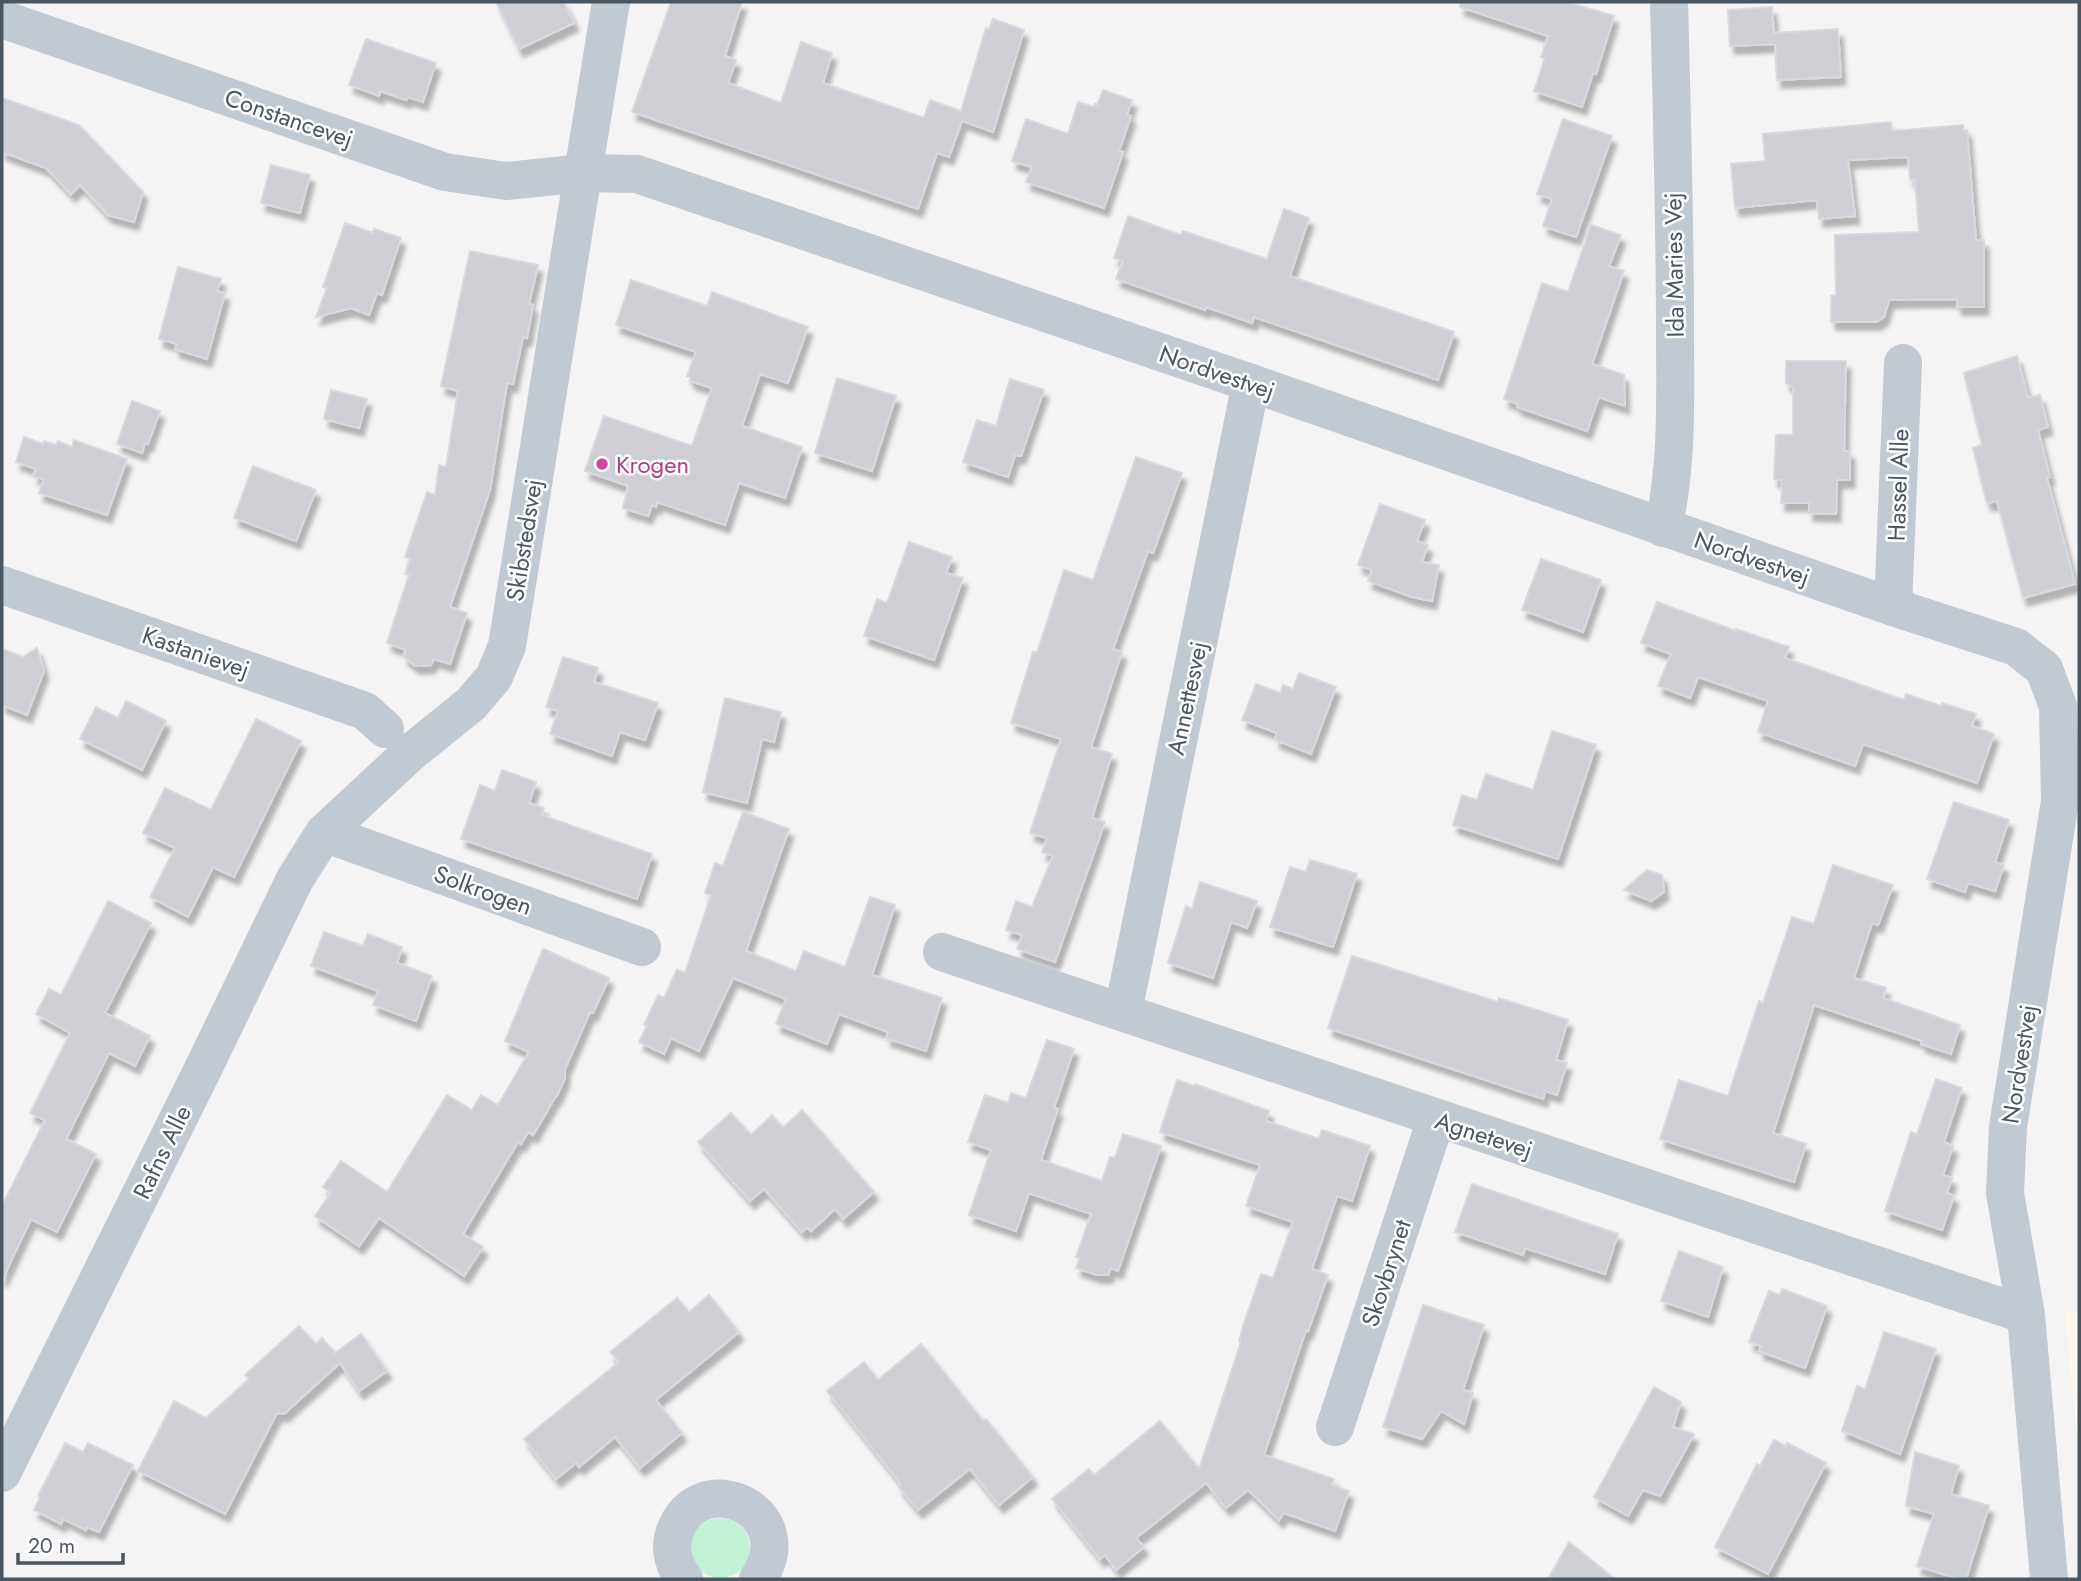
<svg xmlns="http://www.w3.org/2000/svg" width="2081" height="1581" font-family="Jost,sans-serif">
<defs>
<filter id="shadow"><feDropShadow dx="4.5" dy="8" stdDeviation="2" flood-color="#0004"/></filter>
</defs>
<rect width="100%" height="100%" fill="#f5f3f3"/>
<polygon fill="#fdf9ef" points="2079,1311 2079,1456 2065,1312"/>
<circle fill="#c3f1d5" cx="720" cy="1548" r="30"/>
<g fill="#cdcfd5" stroke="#d7d9de" stroke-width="2" filter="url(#shadow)">
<polygon points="496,2 564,2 574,23 519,49"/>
<polygon points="671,2 742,2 725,56 736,60 728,83 781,103 801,42 832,53 823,83 924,118 930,100 961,111 986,28 989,29 993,19 1024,30 993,132 962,121 949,157 937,153 918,209 632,112"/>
<polygon points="1461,2 1567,2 1614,16 1596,74 1593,73 1582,107 1534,91 1545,58 1541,57 1548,36 1460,7"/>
<polygon points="1772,7 1774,33 1838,29 1841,77 1777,80 1775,44 1730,46 1728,10"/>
<polygon points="366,39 436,63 423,102 408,97 406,100 380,91 379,96 349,85"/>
<polygon points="1103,90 1132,100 1127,115 1131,116 1119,151 1123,152 1104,208 1026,182 1032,167 1012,161 1026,119 1068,134 1078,102 1094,107 1095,104 1097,105"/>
<polygon points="2,98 79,125 143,192 134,222 108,215 80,185 71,194 46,168 2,152"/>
<polygon points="1563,119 1612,136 1576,237 1543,226 1552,199 1537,194"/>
<polygon points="1891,122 1892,131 1963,125 1963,131 1967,130 1976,240 1984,240 1984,307 1957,307 1957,299 1889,300 1884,317 1876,322 1831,322 1831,296 1836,295 1835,235 1919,232 1915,180 1910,180 1908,157 1848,160 1855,216 1819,219 1817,200 1735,208 1731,164 1765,161 1763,134"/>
<polygon points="271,165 310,175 300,213 261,203"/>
<polygon points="1284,209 1309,218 1290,276 1454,332 1438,380 1254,317 1252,323 1206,307 1205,310 1116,279 1123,261 1114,258 1128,216 1181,235 1183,231 1267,259"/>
<polygon points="345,223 373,233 374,229 401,238 382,295 377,293 369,315 351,308 316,317 327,288 323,287"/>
<polygon points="1591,225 1621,235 1609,266 1624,271 1592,364 1624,375 1625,406 1599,397 1587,431 1517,407 1518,404 1504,399 1542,283 1568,292"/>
<polygon points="470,251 538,265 529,304 533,305 527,338 523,337 513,384 507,383 490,490 450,607 467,613 450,664 434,659 431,665 415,666 403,656 406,650 387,643 409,575 405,574 410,559 405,557 427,492 435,495 439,465 446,467 458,391 441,386"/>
<polygon points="178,267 221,279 217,291 225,293 207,359 175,349 177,344 159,339"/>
<polygon points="631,280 707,306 712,292 808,327 788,383 760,374 742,426 802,447 785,498 739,483 725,525 657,502 656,507 652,505 648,516 623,508 628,486 585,471 604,416 692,446 712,388 690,381 691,377 687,376 696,352 616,325"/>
<polygon points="2017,356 2028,398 2040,395 2048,427 2038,430 2050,477 2047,478 2075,584 2023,598 1997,501 1987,503 1973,448 1982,445 1964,373"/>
<polygon points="1786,361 1846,361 1844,451 1850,451 1850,480 1837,480 1836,514 1809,513 1809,503 1781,503 1782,480 1774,479 1776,435 1793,435 1793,387 1786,383"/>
<polygon points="837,378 896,396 872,471 815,453"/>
<polygon points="1010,379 1044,390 1021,456 1015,455 1008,477 963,462 977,420 996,426"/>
<polygon points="331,390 367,399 359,428 324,419"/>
<polygon points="132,401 160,411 148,444 145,443 142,453 117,444"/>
<polygon points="24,437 43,444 44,441 56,445 58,441 72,447 74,440 127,459 107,515 39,493 44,479 33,476 36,469 16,462"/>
<polygon points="1136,457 1182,473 1153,553 1148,551 1113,649 1122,652 1091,747 1112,754 1092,818 1105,822 1055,962 1017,949 1022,935 1006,930 1016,901 1032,907 1053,856 1042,852 1047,838 1030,833 1061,739 1011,723 1033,652 1037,653 1064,570 1093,580"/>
<polygon points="253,466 316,490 296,541 234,518"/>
<polygon points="1380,504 1425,520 1417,541 1428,545 1422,562 1439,565 1432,601 1412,597 1368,581 1372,570 1358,565"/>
<polygon points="909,542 952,557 946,573 963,578 934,660 864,636 877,599 887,603"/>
<polygon points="1541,559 1601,580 1583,632 1522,610"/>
<polygon points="1657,602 1736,631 1736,629 1789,647 1785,658 1904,700 1906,694 1941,706 1942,703 1976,714 1972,726 1994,734 1977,783 1863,744 1855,766 1758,732 1768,701 1698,677 1690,698 1658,686 1671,654 1641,643"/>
<polygon points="37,648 44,671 27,715 2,705 2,649 23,657"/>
<polygon points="563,657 598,668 594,682 658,703 645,740 620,732 612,756 550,734 558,711 546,707"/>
<polygon points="1299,673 1336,687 1311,754 1275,740 1277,733 1242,720 1256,684 1280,693 1283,685 1293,689"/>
<polygon points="725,698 781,712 774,742 762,739 747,803 703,792"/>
<polygon points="126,701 166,721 142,770 80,739 96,707 118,718"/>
<polygon points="256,719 301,741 234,877 213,867 188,917 150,897 175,848 143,833 165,788 211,810"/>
<polygon points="1552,731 1596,745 1558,859 1453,825 1462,795 1477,800 1486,774 1533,790"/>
<polygon points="502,770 536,782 529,803 544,808 541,815 652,854 637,899 461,839 480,785 495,791"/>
<polygon points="1954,802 2009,820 1995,862 2004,865 1995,891 1968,883 1965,892 1927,879"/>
<polygon points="743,812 789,829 746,951 796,971 804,951 845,967 870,897 895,905 872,975 942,998 926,1051 886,1038 888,1032 839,1014 827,1044 776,1024 786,999 733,978 699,1051 671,1038 664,1054 639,1042 647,1026 644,1025 658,995 664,998 677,969 685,973 711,895 705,893 715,863 723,866"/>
<polygon points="1310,860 1357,874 1333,947 1270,927 1290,867 1306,872"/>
<polygon points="1833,865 1893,885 1878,925 1872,923 1854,978 1886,988 1883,998 1960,1025 1951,1054 1921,1044 1922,1041 1814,1005 1773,1133 1806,1144 1794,1182 1660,1139 1679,1080 1728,1096 1759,1001 1763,1003 1792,917 1814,924"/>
<polygon points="1647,870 1662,875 1664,892 1651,901 1624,890"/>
<polygon points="1200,882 1257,901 1247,928 1231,922 1213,978 1168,963 1186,906 1192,909"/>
<polygon points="108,901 151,923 105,1013 150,1036 135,1066 109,1053 66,1139 96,1154 57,1232 31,1219 2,1280 2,1206 45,1120 30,1113 70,1033 36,1014 49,989 61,995"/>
<polygon points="324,932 363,946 368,934 402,947 397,963 432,976 416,1021 373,1005 378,991 311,966"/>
<polygon points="543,949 609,978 593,1013 590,1012 565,1069 565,1078 557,1096 556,1096 533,1135 528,1132 521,1144 518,1142 463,1234 483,1247 464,1276 379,1218 359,1246 315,1216 331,1193 323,1187 341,1161 387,1192 447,1095 472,1110 481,1095 498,1105 529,1052 505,1041"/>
<polygon points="1352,956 1498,1002 1499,998 1568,1020 1556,1060 1567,1063 1557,1095 1545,1091 1543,1099 1328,1028"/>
<polygon points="1047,1040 1074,1049 1054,1108 1058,1109 1041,1160 1102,1181 1110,1157 1115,1158 1123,1134 1161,1146 1118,1271 1111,1268 1108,1275 1097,1275 1076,1268 1080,1258 1076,1257 1091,1214 1029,1193 1016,1231 969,1215 991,1150 968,1142 985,1095 1008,1103 1011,1093 1026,1098"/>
<polygon points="1936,1079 1962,1088 1944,1142 1953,1146 1943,1175 1952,1178 1947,1193 1954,1196 1942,1230 1885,1211 1911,1132 1917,1134"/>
<polygon points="1177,1080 1194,1086 1195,1084 1269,1111 1266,1121 1319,1139 1322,1130 1370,1146 1352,1201 1337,1196 1312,1269 1328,1275 1308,1331 1306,1330 1264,1455 1334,1479 1332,1485 1349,1491 1335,1531 1284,1513 1279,1520 1248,1490 1226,1508 1206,1483 1136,1538 1144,1547 1116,1570 1105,1555 1100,1559 1052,1499 1089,1469 1094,1475 1160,1421 1199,1469 1241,1342 1239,1341 1243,1326 1261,1274 1273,1278 1293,1222 1246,1206 1260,1165 1160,1132"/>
<polygon points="802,1110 874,1192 843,1219 835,1209 811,1231 807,1227 802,1232 764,1189 750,1201 698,1142 731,1113 751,1135 772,1115 783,1128"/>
<polygon points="1472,1184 1618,1234 1605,1274 1525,1248 1523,1255 1455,1232"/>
<polygon points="1679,1251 1723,1267 1708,1317 1661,1301"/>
<polygon points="1782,1289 1827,1306 1805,1368 1759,1351 1761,1346 1749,1342 1769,1291 1780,1295"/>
<polygon points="709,1295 739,1332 656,1400 682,1433 640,1468 615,1437 579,1467 576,1463 556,1479 524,1439 619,1362 610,1352 677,1298 689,1312"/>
<polygon points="1423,1305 1484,1325 1463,1390 1473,1393 1464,1424 1441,1411 1422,1439 1383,1427"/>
<polygon points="299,1326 316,1344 322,1338 335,1353 361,1334 387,1371 359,1391 340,1363 284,1414 277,1413 225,1514 138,1471 174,1401 206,1418 249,1379 245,1375"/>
<polygon points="1884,1332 1936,1349 1900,1454 1842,1431 1857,1386 1865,1389"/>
<polygon points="921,1344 983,1421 986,1419 1033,1477 999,1505 970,1469 918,1510 898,1486 901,1484 827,1391 864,1362 878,1380"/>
<polygon points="1654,1387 1681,1402 1673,1427 1694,1434 1660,1496 1643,1490 1628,1516 1594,1497"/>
<polygon points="1774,1440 1786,1446 1787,1443 1826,1463 1768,1574 1715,1547 1757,1464 1760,1466"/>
<polygon points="65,1443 83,1452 88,1443 133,1465 99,1532 87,1527 86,1530 63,1519 61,1524 34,1510 40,1497 38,1496"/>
<polygon points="1915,1452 1959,1466 1951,1494 1989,1506 1966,1579 1959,1579 1917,1566 1934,1514 1906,1506"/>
<polygon points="1569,1542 1615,1579 1548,1579"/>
</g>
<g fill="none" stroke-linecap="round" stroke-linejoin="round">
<g stroke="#c1cad2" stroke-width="38">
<polyline points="2,19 445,172 506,181 583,173 637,174 1251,383 1893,607 2016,647 2044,669 2058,706 2060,801 2008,1127 2005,1193 2026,1315 2049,1579"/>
<path d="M1663 528C1678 464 1675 397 1675 332 1675 222 1672 112 1669 2"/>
<polyline points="2,585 365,711 385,729"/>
<polyline points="1893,607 1903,363"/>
<polyline points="324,833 642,947"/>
<polyline points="942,952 2026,1315"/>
<polyline points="1123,1012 1251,383"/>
<polyline points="1335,1427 1436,1119"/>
<polyline points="2,1473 202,1071 295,879 324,833 409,754 471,704 494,677 507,646 583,173"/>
<path d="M684 1579C674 1566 669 1550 674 1534 698 1462 804 1511 758 1579"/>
</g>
<polyline stroke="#c1cad2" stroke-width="38" points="583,173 611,2"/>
</g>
<circle fill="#d1479c" stroke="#fff" stroke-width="2.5" cx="602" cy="464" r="7"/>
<g text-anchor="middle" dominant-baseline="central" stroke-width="5" stroke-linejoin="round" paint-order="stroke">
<g font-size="24" fill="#4a5661" stroke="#fff">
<text transform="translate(289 118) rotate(19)">Constancevej</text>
<text transform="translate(1674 265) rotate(-91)">Ida Maries Vej</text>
<text transform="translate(1217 372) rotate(19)">Nordvestvej</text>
<text transform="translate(1898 485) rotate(-88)">Hassel Alle</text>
<text transform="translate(524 540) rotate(-81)">Skibstedsvej</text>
<text transform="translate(1752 558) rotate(19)">Nordvestvej</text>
<text transform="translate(196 652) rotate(19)">Kastanievej</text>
<text transform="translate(1187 698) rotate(-78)">Annettesvej</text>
<text transform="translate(483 890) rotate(20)">Solkrogen</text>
<text transform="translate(2019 1064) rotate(-81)">Nordvestvej</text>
<text transform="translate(1484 1135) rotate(18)">Agnetevej</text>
<text transform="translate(162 1152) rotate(-64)">Rafns Alle</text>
<text transform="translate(1386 1273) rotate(-72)">Skovbrynet</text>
</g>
<g font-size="24" fill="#b23c85" stroke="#fff" text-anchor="start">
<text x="616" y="464">Krogen</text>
</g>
</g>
<rect width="2081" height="1581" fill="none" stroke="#4a5661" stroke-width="7"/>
<path d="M18 1553v10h105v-10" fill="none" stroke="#4a5661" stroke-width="3.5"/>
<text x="28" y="1553" font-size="21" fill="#4a5661" stroke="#ffffff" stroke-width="5" paint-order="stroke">20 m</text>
</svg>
